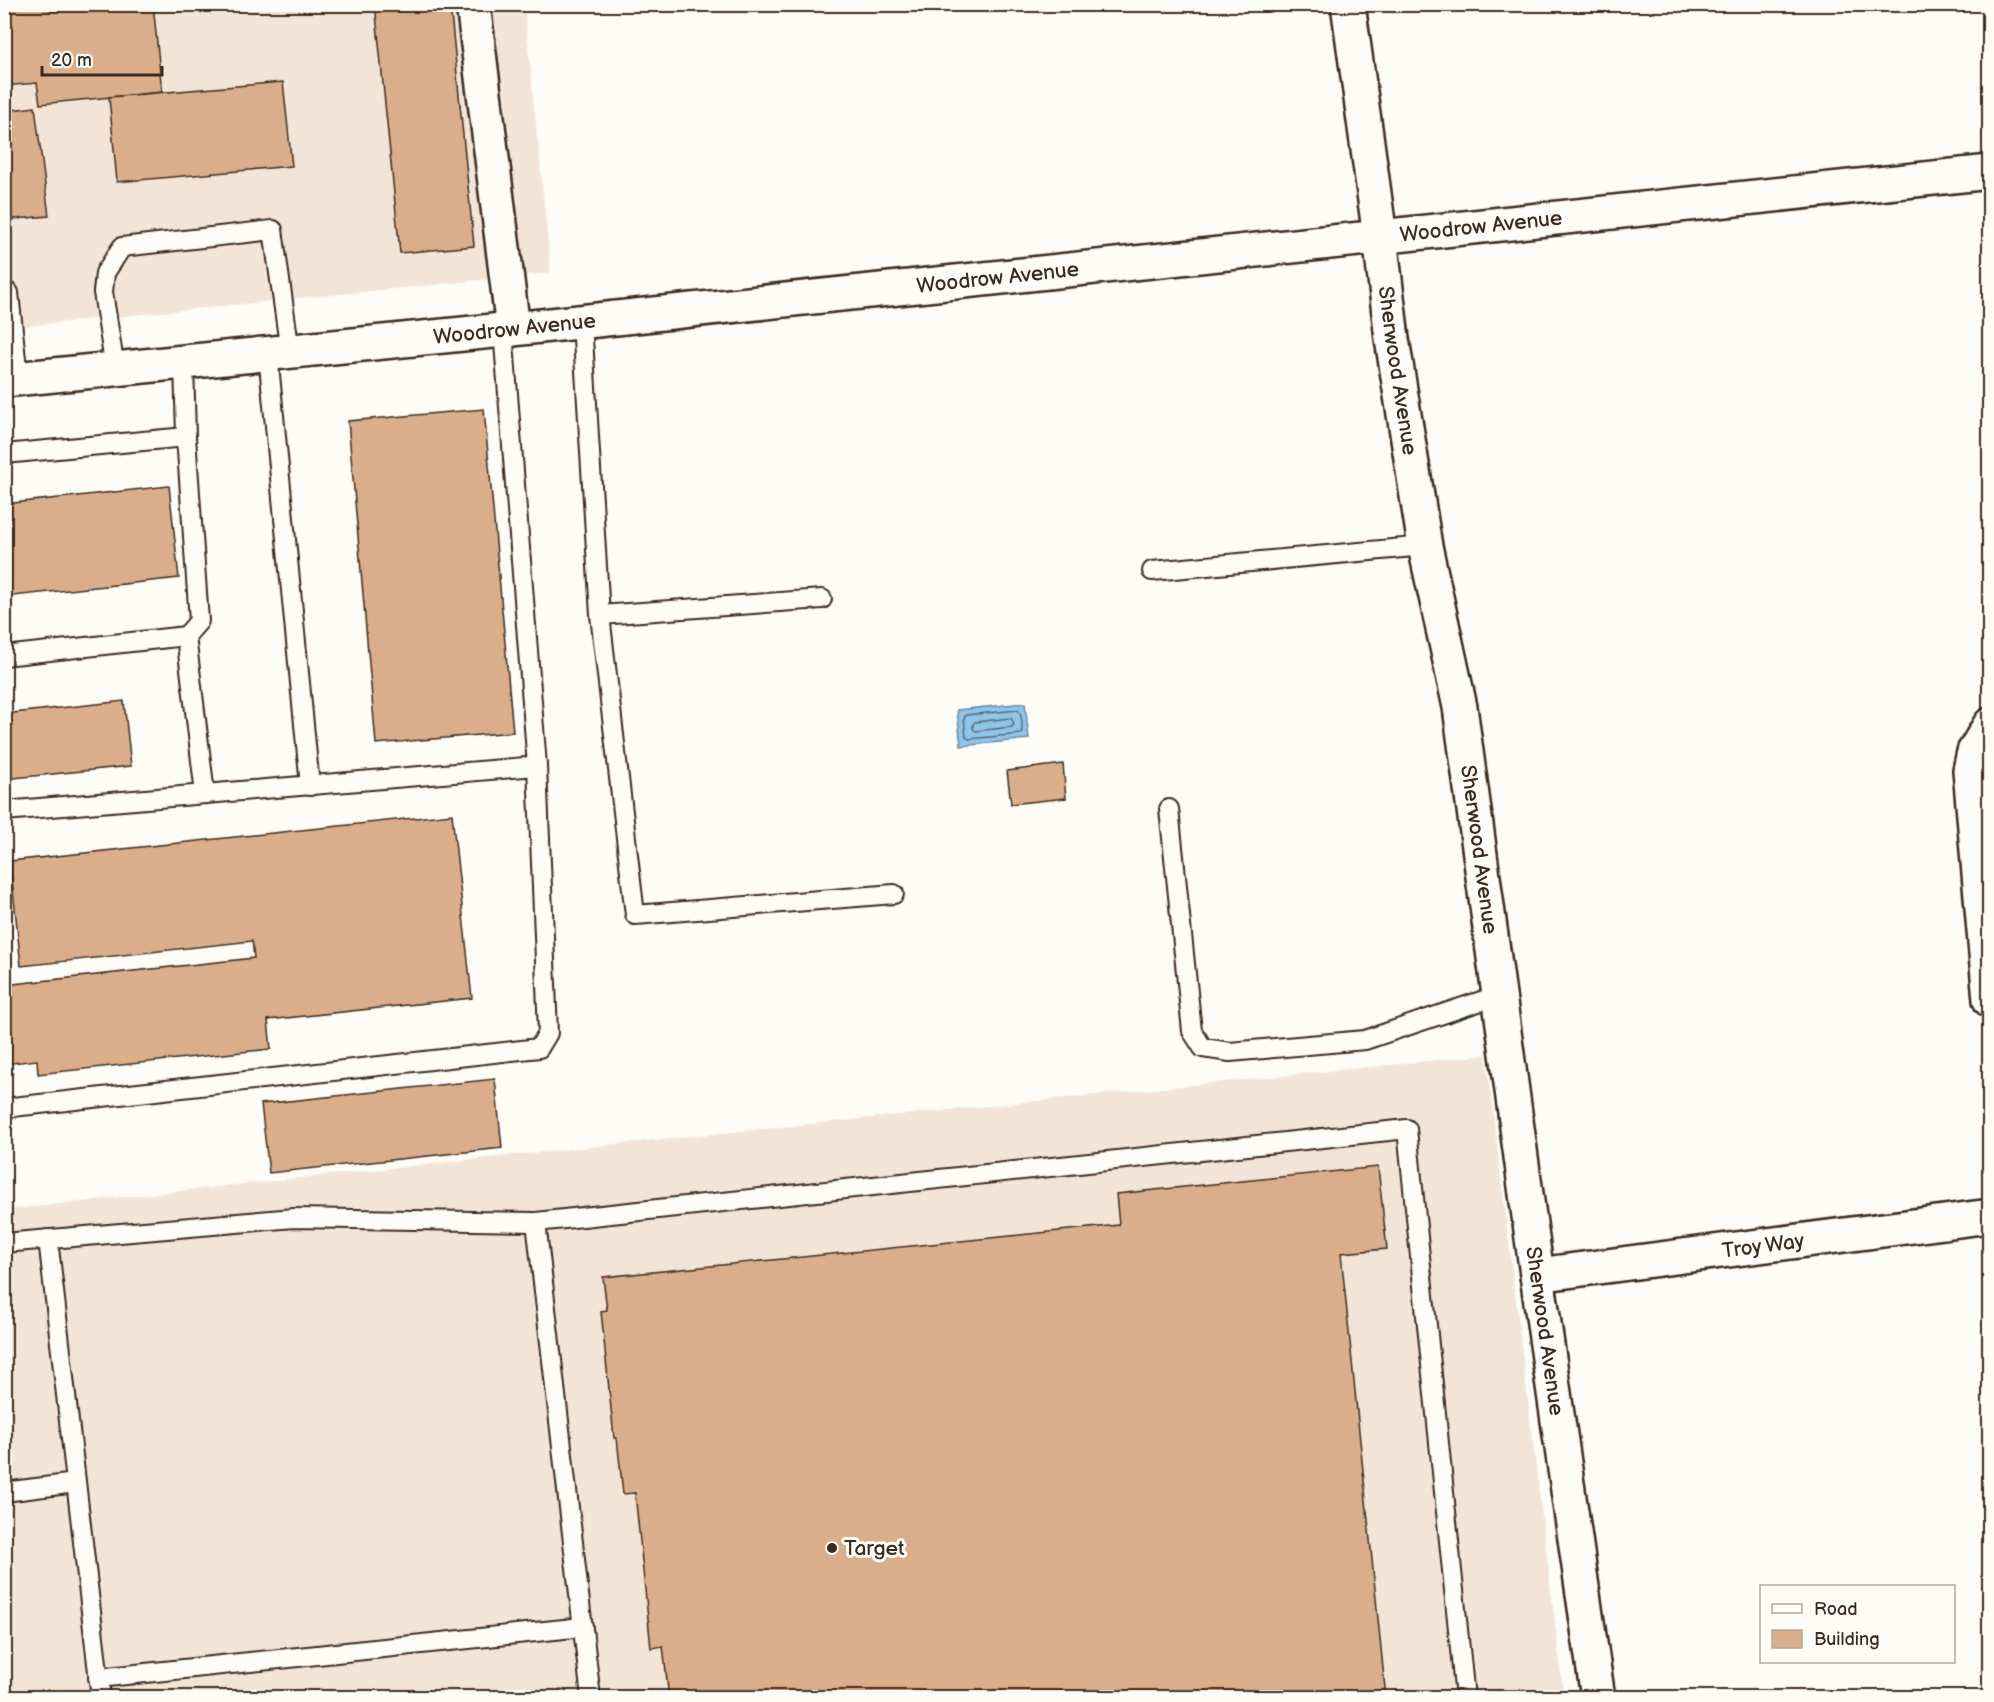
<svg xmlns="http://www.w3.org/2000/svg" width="1994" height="1702" font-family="'Balsamiq Sans',sans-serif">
<rect width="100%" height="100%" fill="#fdfcf7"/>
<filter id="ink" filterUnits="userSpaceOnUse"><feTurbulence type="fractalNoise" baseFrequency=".0167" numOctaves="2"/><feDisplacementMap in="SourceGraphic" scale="12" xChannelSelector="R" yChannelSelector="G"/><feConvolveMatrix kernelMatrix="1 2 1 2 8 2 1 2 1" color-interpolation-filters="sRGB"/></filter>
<g filter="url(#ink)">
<g fill="#f2e5d7">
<polygon points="5,5 524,5 551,273 5,328"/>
<polygon points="1486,1055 1564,1697 12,1697 4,1644 4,1210 635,1142"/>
</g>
<polygon fill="#8dc5ec" stroke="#6c879a" stroke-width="1.5" points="1025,703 1029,739 961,746 957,710"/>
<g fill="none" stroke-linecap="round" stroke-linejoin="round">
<g stroke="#5c6870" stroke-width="1.5">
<path d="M1018 710C1022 714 1023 728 1021 734L969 739 966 737 964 718 966 715Z"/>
<polygon points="1011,718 1014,724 1012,727 976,731 973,729 973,724 975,722"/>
</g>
</g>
<g fill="#daae8b" stroke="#3b2a1e" stroke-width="1.5">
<polygon points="4,4 153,4 162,92 40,104 37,83 4,86"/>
<polygon points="375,4 450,4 474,246 400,253"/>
<polygon points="283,82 292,166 117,182 109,97"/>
<polygon points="35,107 49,216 4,220 4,111"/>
<polygon points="484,409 513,732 376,744 348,421"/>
<polygon points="169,486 179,578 4,597 4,504"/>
<polygon points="124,701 131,766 4,779 4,714"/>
<polygon points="1063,764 1066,798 1011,804 1007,771"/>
<polygon points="452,814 472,998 268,1020 271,1049 38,1074 37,1060 4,1064 4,985 254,958 252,941 21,966 10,861"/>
<polygon points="495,1079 502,1148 269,1173 261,1104"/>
<polygon points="1378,1167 1387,1249 1341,1253 1386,1698 669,1698 663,1646 651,1648 635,1493 623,1494 617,1438 614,1438 601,1311 607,1310 603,1277 1119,1225 1116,1194"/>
</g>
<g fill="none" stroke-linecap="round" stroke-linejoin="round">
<g stroke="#3b2a1e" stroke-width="22">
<g id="service">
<polyline points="4,291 9,293 18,378"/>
<polyline points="582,322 600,615 635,915 894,894"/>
<polyline points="268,354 310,786"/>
<polyline points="184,362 186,437 199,621 186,636 205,794"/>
<polyline points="115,369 103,292 105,273 122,247 273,230 290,352"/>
<polyline points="4,454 186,437"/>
<polyline points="1152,571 1425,546"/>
<polyline points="600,615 822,599"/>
<polyline points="4,656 186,636"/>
<polyline points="1169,809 1192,1031 1203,1048 1230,1052 1365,1040 1499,995"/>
<polyline points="4,811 537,766"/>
<polyline points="4,1108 539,1048 548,1033 537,766 503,330"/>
<polyline points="536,1222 591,1698"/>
<polyline points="48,1239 101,1698"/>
<polyline points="4,1243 294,1218 536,1222 1407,1129 1465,1698"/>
<polyline points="4,1492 76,1483"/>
<polyline points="98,1678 583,1627"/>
</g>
</g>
<g stroke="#3b2a1e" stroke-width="38">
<g id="minor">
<polyline points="473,4 513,329"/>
<polyline points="1990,725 1974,752 1970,770 1990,1000"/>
<path id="s1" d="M1537 1275 1990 1216"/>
</g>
</g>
<g stroke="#3b2a1e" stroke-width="38">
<g id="tertiary">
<path id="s2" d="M1348 4 1380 237 1392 339 1425 546 1460 707 1537 1275 1598 1698"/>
<path id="s3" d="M4 380 503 330 1990 172"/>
</g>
</g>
<use href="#service" stroke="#fdfcf7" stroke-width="18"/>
<use href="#minor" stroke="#fdfcf7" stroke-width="33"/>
<use href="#tertiary" stroke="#fdfcf7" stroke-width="33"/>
</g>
</g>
<circle fill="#3b2a1e" stroke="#fdfcf7" stroke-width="2" cx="832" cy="1548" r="6"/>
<g text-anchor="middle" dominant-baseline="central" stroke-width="6" stroke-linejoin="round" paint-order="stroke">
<g font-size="21" fill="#3b2a1e" stroke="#fdfcf7">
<text stroke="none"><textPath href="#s3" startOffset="1485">Woodrow Avenue</textPath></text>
<text stroke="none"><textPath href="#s3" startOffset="999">Woodrow Avenue</textPath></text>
<text stroke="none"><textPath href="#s3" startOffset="513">Woodrow Avenue</textPath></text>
<text stroke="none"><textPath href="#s2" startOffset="370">Sherwood Avenue</textPath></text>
<text stroke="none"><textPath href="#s2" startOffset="856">Sherwood Avenue</textPath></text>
<text stroke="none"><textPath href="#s1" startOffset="228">Troy Way</textPath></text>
<text stroke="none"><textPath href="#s2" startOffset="1342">Sherwood Avenue</textPath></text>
</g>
<g font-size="21" fill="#3b2a1e" stroke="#fdfcf7" text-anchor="start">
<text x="844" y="1548">Target</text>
</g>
</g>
<rect width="1994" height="1702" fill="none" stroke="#fdfcf7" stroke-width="24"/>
<rect x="12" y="12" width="1970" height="1678" fill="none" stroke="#3b2a1e" stroke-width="2" filter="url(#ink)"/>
<rect x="1760" y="1585" width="195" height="78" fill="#fdfcf7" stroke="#afa8a0" stroke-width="1.5"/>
<rect x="1772" y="1604" width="30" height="9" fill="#fdfcf7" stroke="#afa8a0" stroke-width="1.5"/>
<text x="1814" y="1615" font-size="18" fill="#3b2a1e">Road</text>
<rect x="1772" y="1630" width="30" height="18" fill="#daae8b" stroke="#afa8a0" stroke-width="1.5"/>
<text x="1814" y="1645" font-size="18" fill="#3b2a1e">Building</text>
<path d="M42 66v9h120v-9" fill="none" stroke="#3b2a1e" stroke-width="3"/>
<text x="51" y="66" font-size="18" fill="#3b2a1e" stroke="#fdfcf7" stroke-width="4.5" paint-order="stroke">20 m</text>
</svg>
